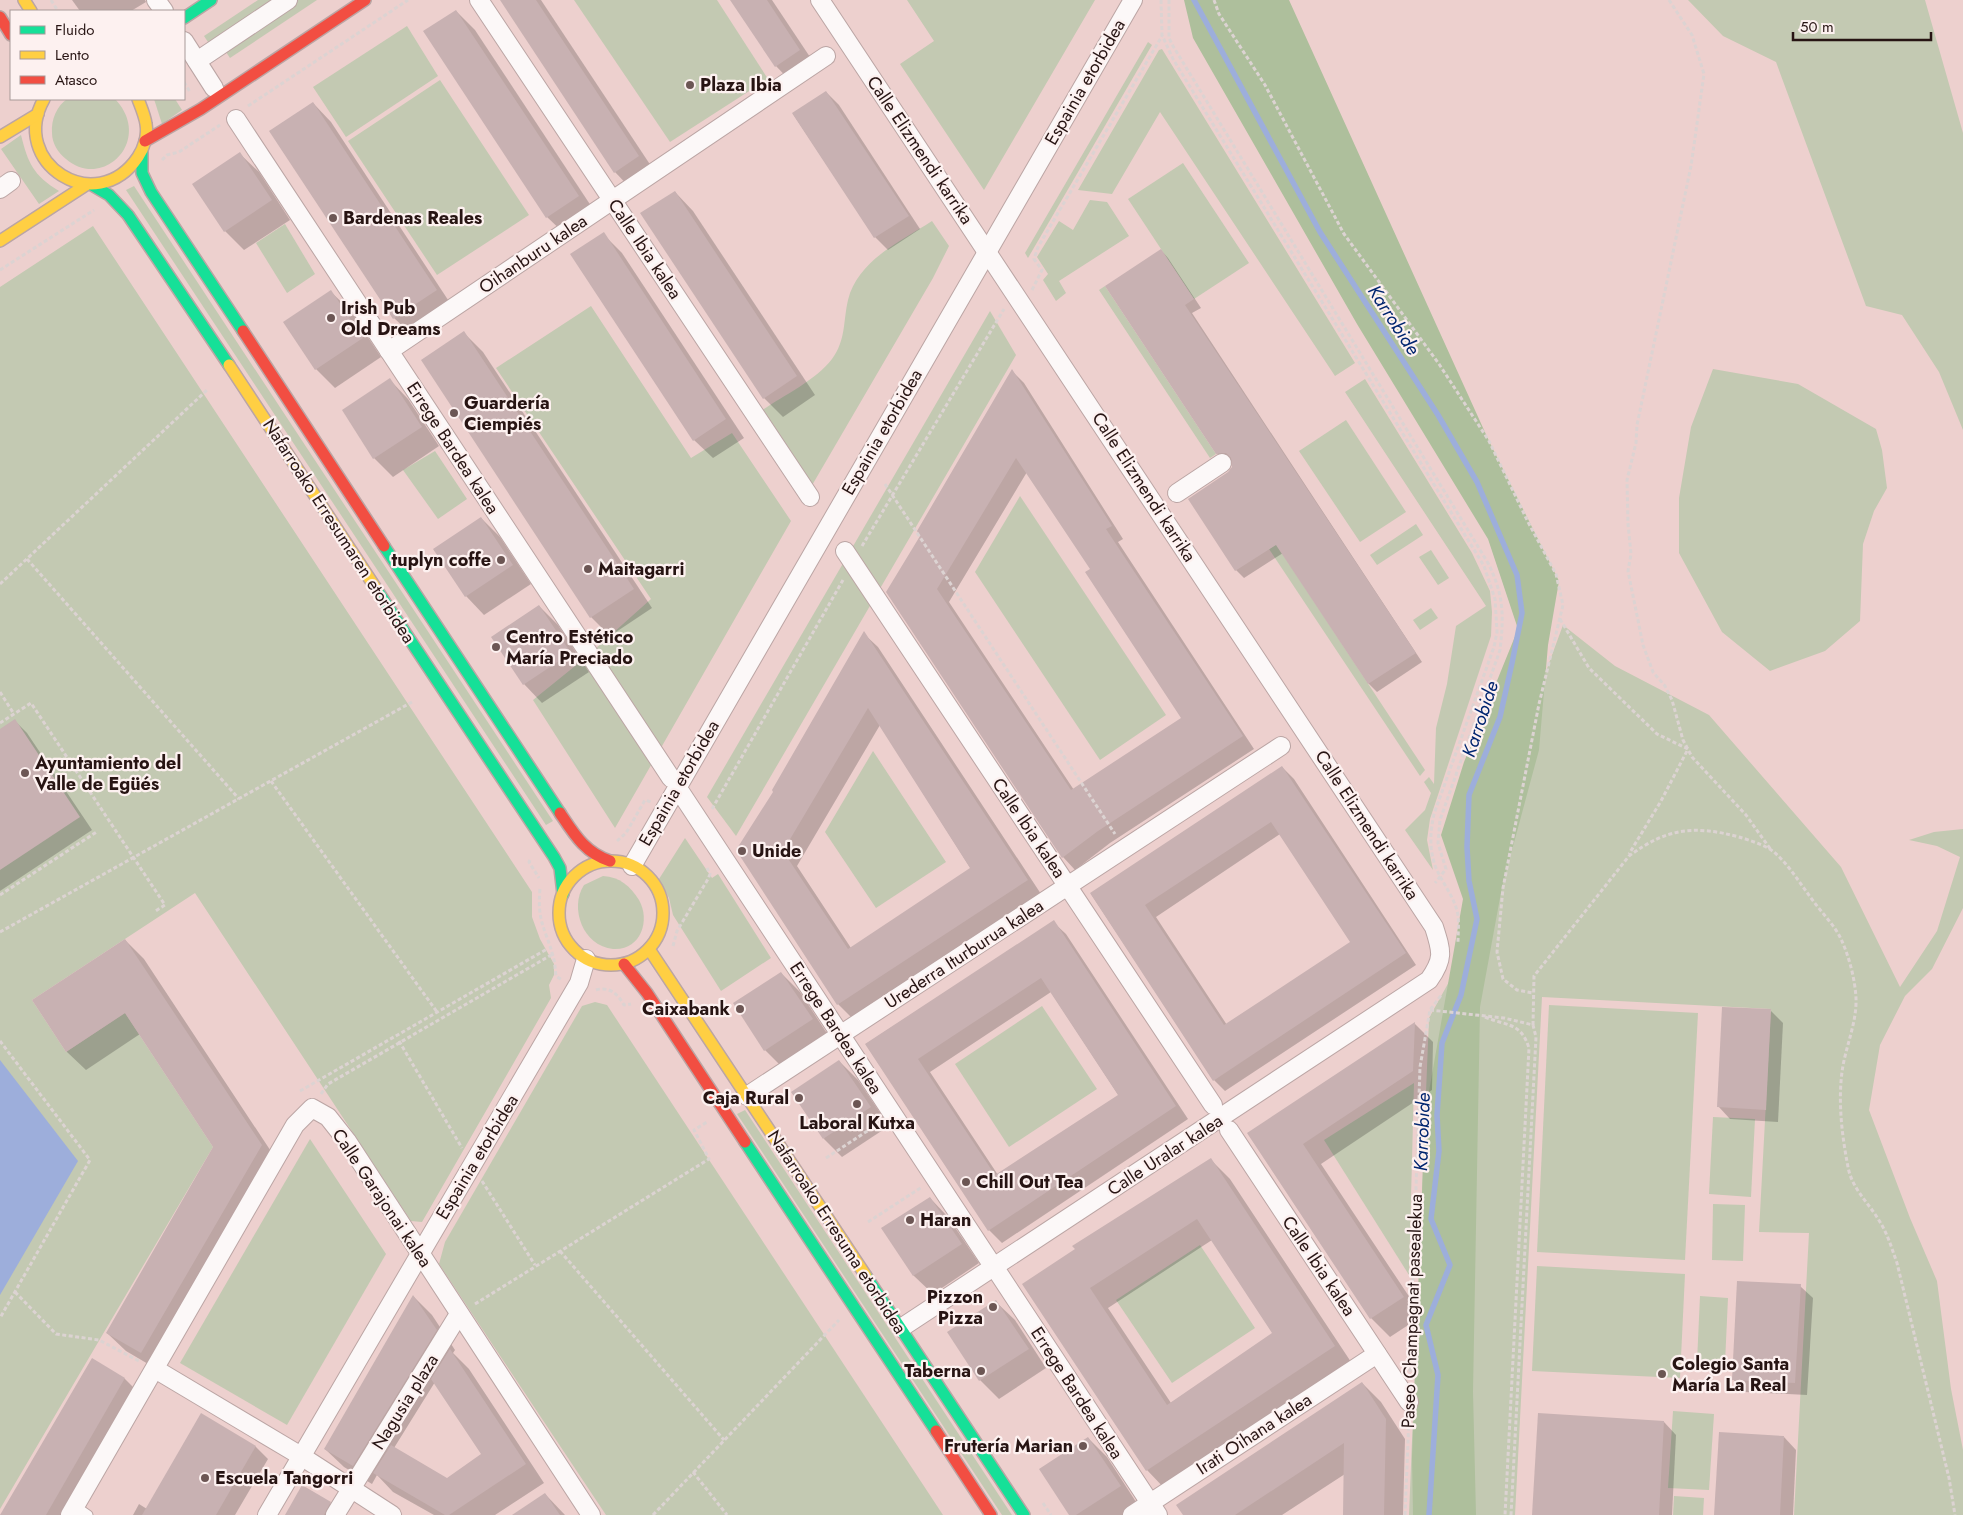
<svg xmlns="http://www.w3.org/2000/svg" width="1963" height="1515" font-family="Jost,sans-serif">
<rect width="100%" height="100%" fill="#edd0ce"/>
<g fill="#c3c9b2">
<polygon points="258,0 277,0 210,45 204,36"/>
<polygon points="298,0 317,0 230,58 224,49"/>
<polygon points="574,0 717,0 768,79 670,142"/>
<polygon points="907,0 1095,0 984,190 900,64 934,41"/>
<polygon points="1688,0 1925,0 1963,133 1963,430 1939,372 1902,315 1866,306 1776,62 1723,36"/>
<polygon points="407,26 438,76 346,137 313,87"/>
<polygon points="1148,42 1152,45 1028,258 1025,253"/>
<polygon points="1162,49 1355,363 1335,376 1160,112 1112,194 1078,190 1159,50"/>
<polygon points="440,80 529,215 437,275 348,141"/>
<path d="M67 99H115C154 140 103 191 66 159 58 153 52 143 52 133 51 119 57 106 67 99Z"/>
<polygon points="154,99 175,99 182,110 162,124"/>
<path d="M21 135C28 163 33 175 59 191L39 204 1 149Z"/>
<polygon points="1183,163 1249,263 1194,299 1128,199"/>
<polygon points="134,186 553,821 546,825 126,190"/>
<polygon points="1090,200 1107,202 1129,236 1059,281 1066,293 1056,301 1043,280 1048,274 1037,257 1059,221 1073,230"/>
<path d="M932 221 949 246 933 278 811 487 761 411C784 395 815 381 832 359 846 340 843 322 848 300 858 260 900 242 932 221Z"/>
<polygon points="285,224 315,274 287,293 256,243"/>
<polygon points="93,226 532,892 532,917 540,939 554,964 554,975 549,985 551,998 422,1222 411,1221 195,893 32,1000 66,1052 125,1013 213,1147 0,1509 0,287"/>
<polygon points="1105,286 1216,454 1210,458 1099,290"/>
<polygon points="591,306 691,458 732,433 791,521 615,828 533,700 585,658 651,599 496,368"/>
<polygon points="990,311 1016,355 736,836 707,797"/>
<polygon points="1713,369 1798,384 1876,429 1882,450 1887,488 1874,511 1863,544 1860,621 1825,651 1770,671 1722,632 1679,553 1679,498 1691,427"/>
<polygon points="1365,379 1472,553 1490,591 1492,612 1491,636 1430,819 1427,840 1433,870 1405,830 1425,810 1431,793 1424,782 1429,777 1434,784 1436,728 1447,684 1456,626 1486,606 1345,392"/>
<polygon points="1346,420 1406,512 1360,542 1299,451"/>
<polygon points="435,451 467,499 438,519 403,470"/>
<polygon points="1020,496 1166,715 1100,760 975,572"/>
<polygon points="1416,524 1423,535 1377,565 1370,555"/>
<polygon points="1276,544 1425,770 1420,776 1269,549"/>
<polygon points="1431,550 1449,578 1438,585 1419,557"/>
<polygon points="1431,608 1438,618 1420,630 1413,620"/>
<polygon points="1563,625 1615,666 1709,715 1841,867 1900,987 1937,931 1960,857 1937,846 1909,840 1934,832 1963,829 1963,908 1932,969 1905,996 1880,1045 1869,1110 1910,1218 1937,1281 1951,1389 1963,1450 1963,1515 1794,1515 1809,1233 1759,1232 1771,1009 1542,997 1515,1515 1409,1515 1429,1018 1450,980 1497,805"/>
<polygon points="873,751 946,862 876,908 825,832"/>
<polygon points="685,838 712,878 718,874 771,958 721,991 673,915 669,898 659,879"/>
<path d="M603 876C620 877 630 886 639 900 651 921 640 951 613 949 583 946 569 908 584 885Z"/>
<polygon points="595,1002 607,1005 943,1515 606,1515 439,1264 445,1242 582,1006"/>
<polygon points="1549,1005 1698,1013 1685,1260 1537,1252"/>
<polygon points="1042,1006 1097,1089 1009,1147 955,1064"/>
<polygon points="1414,1083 1409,1275 1324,1140"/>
<polygon points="745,1110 1012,1515 1002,1515 737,1114"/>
<polygon points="1713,1117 1755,1119 1751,1197 1709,1194"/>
<polygon points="310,1139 386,1254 287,1425 180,1363"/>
<polygon points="1713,1204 1745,1205 1743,1261 1712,1260"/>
<polygon points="1200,1245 1255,1328 1172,1383 1116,1300"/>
<polygon points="1537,1266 1685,1274 1680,1378 1532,1371"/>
<polygon points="1700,1296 1728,1298 1725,1363 1697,1362"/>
<polygon points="1673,1411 1714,1414 1709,1490 1668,1488"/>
<polygon points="1674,1496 1704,1498 1703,1515 1673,1515"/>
</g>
<polygon fill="#aebf9c" points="1184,0 1289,0 1489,441 1559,581 1548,645 1539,750 1502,887 1480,1007 1473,1392 1476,1515 1413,1515 1412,1457 1425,1114 1463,899 1441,835 1464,762 1518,629 1488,539 1357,324 1193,38"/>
<polygon fill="#9daedb" points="0,1060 78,1161 0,1295"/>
<g fill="#0003" fill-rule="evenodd">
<polygon points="72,0 145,0 146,2 131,11 80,11"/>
<polygon points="501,0 541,0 657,175 633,191 615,172"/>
<polygon points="732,0 772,0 818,69 794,85 776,66"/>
<polygon points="456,11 475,30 597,215 566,235 547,217"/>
<polygon points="826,92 839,105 920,229 888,250 875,237 793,114"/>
<polygon points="313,103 331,122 454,309 413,336 394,318"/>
<polygon points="240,154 259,172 290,220 244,250 225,231 194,184"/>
<polygon points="675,192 693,211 815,395 783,417 764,398 642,214"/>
<polygon points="603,234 622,253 744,438 713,458 694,440"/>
<polygon points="1161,250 1168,258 1201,308 1192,313 1422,662 1377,692 1369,684 1283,553 1244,578 1236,570 1229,472 1233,468 1233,461 1225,462 1217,453"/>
<polygon points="331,292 350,310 381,357 335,388 316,369"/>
<polygon points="464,333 483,352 652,608 610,636 591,617"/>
<path d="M1012 371 1024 383 1123 539 1118 542 1254 749 1110 843 1075 870 1063 857 887 592 922 536ZM1027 472 1091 569 1183 718 1074 790 949 602Z"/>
<polygon points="390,380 408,399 439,446 393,477 374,458"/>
<polygon points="481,518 500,537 531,584 484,615 466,596"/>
<polygon points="539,606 558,625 589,672 542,703 524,684"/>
<path d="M864 634 878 647 1041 894 852 1018 838 1004 738 850 775 792ZM880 725 971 869 851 948 797 866Z"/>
<polygon points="15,721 27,733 92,830 0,891 0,731"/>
<path d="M1282 767 1294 779 1416 965 1225 1091 1214 1080 1091 894ZM1280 834 1352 942 1227 1025 1156 917Z"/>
<path d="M1053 922 1066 934 1188 1119 1002 1243 989 1230 866 1044ZM1051 992 1119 1096 998 1175 930 1072Z"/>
<polygon points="125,940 144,959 280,1165 160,1371 126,1351 107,1333 215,1147 140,1034 86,1070 67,1052 34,1000"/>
<polygon points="781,973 800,992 830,1038 784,1069 765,1050"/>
<polygon points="1771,1011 1783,1023 1778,1122 1730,1119 1718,1106"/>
<polygon points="1415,1024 1433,1042 1432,1090 1321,1164 1422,1316 1390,1337 1371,1318 1249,1133"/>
<polygon points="839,1061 858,1080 889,1126 842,1157 824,1139"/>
<path d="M1211 1160 1230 1179 1353 1365 1165 1489 1147 1470 1024 1285ZM1212 1240 1274 1334 1171 1403 1108 1308Z"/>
<polygon points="930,1198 948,1217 979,1263 933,1294 914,1276 883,1229"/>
<polygon points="1800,1286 1813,1298 1807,1395 1745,1392 1733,1379"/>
<path d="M414 1297 432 1315 455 1350 453 1353 469 1369 544 1483 495 1515H434L393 1492 377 1475 372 1484 344 1467 325 1449ZM435 1382 483 1455 447 1479 394 1448Z"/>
<polygon points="996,1302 1015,1320 1046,1368 999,1399 980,1380 949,1333"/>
<polygon points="92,1360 125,1379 143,1397 75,1515 2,1515"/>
<polygon points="1362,1383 1381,1402 1405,1439 1403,1515 1344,1515 1345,1474 1282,1515 1184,1515"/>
<polygon points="202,1415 256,1447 268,1459 235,1515 133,1515 139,1504 147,1509"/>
<polygon points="1664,1422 1676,1435 1672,1515 1534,1515"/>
<polygon points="1784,1437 1796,1450 1793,1515 1715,1515"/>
<polygon points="1088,1438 1107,1457 1138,1505 1123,1515 1071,1515"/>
<polygon points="545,1494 565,1515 514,1515"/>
<polygon points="330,1503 342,1515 287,1515"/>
</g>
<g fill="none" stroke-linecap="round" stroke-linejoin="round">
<polyline stroke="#9daedb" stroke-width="5.5" points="1194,0 1320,232 1438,415 1477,482 1517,575 1522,613 1512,663 1500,717 1469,795 1467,847 1469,881 1477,919 1461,995 1442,1043 1437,1115 1439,1151 1431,1219 1450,1265 1426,1325 1438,1375 1429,1515"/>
</g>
<g fill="#c8b1b2" fill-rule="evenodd">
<polygon points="500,0 536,0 639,156 614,173"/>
<polygon points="730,0 767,0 800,50 775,67"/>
<polygon points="456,10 579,196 546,218 423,31"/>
<polygon points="826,91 909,216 874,238 792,113"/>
<polygon points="313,102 437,290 393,319 269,131"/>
<polygon points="240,152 272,200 224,232 192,184"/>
<polygon points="675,191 797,376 763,399 640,213"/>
<polygon points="604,232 726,419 693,441 570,254"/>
<polygon points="1161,249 1194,299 1185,305 1416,653 1368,684 1276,545 1235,571 1188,499 1228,472 1232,467 1231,458 1226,453 1216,454 1105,286"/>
<polygon points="331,290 363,338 315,370 283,322"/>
<polygon points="464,331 634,589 590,618 421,360"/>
<path d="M1012 369 1112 526 1106 529 1243 736 1098 831 1062 858 886 592 920 536 917 531ZM1016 458 1090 569 1085 572 1181 718 1071 790 937 589Z"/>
<polygon points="390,378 422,427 373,459 342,410"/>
<polygon points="481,517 513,565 465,597 433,549"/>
<polygon points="539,605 571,653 523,685 491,637"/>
<path d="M864 631 1028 880 837 1005 736 850 773 792 772 790ZM868 708 970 868 848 949 783 851Z"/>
<polygon points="15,719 80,817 0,870 0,729"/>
<path d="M1282 766 1406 953 1213 1081 1090 893ZM1271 822 1350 942 1224 1025 1145 905Z"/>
<path d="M1054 920 1176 1106 988 1231 865 1044ZM1041 978 1118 1095 995 1175 918 1059Z"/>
<polygon points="125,939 262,1145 141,1353 106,1333 213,1147 125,1013 66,1052 32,1000"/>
<polygon points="781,972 813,1019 764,1051 733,1003"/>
<polygon points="1722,1007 1771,1009 1766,1110 1717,1107"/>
<polygon points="1415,1022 1413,1071 1303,1144 1404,1297 1370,1319 1247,1133"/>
<polygon points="839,1060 871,1107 823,1139 791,1092"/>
<path d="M1211 1158 1335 1346 1146 1471 1022 1284 1075 1249 1072 1246ZM1197 1219 1272 1333 1167 1405 1090 1288Z"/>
<polygon points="930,1197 962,1244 913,1276 881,1228"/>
<polygon points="1737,1281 1801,1284 1795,1383 1732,1380"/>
<polygon points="413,1295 437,1330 353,1466 324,1449"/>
<polygon points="996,1300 1029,1349 979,1381 947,1332"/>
<polygon points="450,1349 526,1464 449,1515 445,1515 373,1473 391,1445 447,1478 481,1454 431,1379"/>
<polygon points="92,1358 125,1378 46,1515 0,1515"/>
<polygon points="1362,1382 1386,1419 1384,1515 1343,1515 1344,1443 1235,1515 1183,1515 1176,1505"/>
<polygon points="201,1413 256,1446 216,1515 142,1515"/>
<polygon points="1538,1413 1664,1421 1659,1515 1532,1515"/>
<polygon points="1719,1432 1784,1436 1780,1515 1714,1515"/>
<polygon points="1088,1437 1121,1486 1076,1515 1069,1515 1039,1469"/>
<polygon points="302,1485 331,1502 324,1515 285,1515"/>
<polygon points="545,1493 560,1515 512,1515"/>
</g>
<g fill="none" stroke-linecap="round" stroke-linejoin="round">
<g stroke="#bba5a4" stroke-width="11">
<polyline id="lane" points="75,1506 88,1515"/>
</g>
<g stroke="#bba5a4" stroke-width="20">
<g id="street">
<polyline points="156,0 164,11"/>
<polyline points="479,0 810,497"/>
<path d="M820 0 1434 927C1442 952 1444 959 1429 980L901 1328"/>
<polyline points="184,41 214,88"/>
<polyline points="197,61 288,0"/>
<polyline points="236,119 671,778"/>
<polyline points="0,189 11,181"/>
<polyline points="389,351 826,56"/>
<polyline points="1177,493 1222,463"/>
<polyline points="845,551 1213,1105"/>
<polyline points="681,793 991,1263"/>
<polyline points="632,866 1133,0"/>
<polyline points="747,1096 1281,746"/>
<polyline points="1229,1130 1409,1402"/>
<polyline points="997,1271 1158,1515"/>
<polyline points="155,1369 301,1456 392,1515"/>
<polyline points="70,1515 295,1125 312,1108 328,1117 347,1141 591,1515"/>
<polyline points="267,1515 579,983 586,959"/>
<polyline points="335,1515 459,1314"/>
<polyline points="1132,1515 1377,1354"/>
</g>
</g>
<g stroke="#bba5a4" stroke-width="14">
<g id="fast">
<polyline points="184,18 211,0"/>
<polyline points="142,152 142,173 151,192 243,331"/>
<polyline points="92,185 109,195 128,215 229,365"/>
<polyline points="384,546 560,813"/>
<polyline points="377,590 554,857 560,868 563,894"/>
<polyline points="745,1142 936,1431"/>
<polyline points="866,1276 1024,1515"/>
</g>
</g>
<g stroke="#bba5a4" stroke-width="14">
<g id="slow">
<polyline points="24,0 31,11"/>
<path d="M44 99C8 163 96 219 138 157 144 148 148 135 146 124 145 116 141 107 138 99"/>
<polyline points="0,137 38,114"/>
<polyline points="0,241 86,185"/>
<polyline points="229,365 377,590"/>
<circle cx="611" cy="913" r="52"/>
<polyline points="649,949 866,1276"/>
</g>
</g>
<g stroke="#bba5a4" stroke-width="14">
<g id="jam">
<polyline points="0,17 11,35"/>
<polyline points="145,141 201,109 365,0"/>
<polyline points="243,331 384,546"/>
<path d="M560 813C574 834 585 853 610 861"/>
<polyline points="624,964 647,993 745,1142"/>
<polyline points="936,1431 991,1515"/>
</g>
</g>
<g stroke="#dcd3d2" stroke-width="3" stroke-dasharray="4 2.5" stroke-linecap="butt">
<polyline points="51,0 58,11"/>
<path d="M1161 0 1162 35 1173 59 1484 566 1495 599 1497 632 1494 647 1434 814C1430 833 1429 850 1436 868 1443 884 1455 898 1458 915 1459 924 1458 934 1458 943"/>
<path d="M1169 0V38L1173 46 1488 563C1504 595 1504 616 1500 650L1440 820 1438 843 1446 869 1435 883"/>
<polyline points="1214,0 1219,14 1265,85 1344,234 1439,364 1489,441 1528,522 1556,574 1563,605 1539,704 1503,888 1497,952 1503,979 1517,990 1533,993"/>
<polyline points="1669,0 1692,35 1704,74 1691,166 1637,425 1636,443 1627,480 1628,524 1631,554 1628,571 1643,645 1653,672 1665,686 1672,700 1683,740 1692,757 1746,815 1771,850"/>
<polyline points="184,82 190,92"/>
<polyline points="248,106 408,0"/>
<polyline points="162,160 167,155 179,152 220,125"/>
<polyline points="0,270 94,210"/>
<polyline points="1032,290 1042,270 1034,259 1038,247 1162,36"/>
<polyline points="885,484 1115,834"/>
<polyline points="862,546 1004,309"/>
<polyline points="27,559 239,799"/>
<polyline points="0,584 207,390"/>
<polyline points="1560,619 1589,668 1657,734 1688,749 1661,801 1629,854"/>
<polyline points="0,692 14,714"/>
<polyline points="0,723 31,703 165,905 154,912"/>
<polyline points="271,781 437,1012"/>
<polyline points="712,809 843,580"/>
<polyline points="617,841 626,833 645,800 651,802"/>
<polyline points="530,860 529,862 539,878"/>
<path d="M540 889C537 922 545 927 553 956 555 962 555 969 556 976L562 980"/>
<polyline points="0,895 98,831"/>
<polyline points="0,932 412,702"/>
<polyline points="673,946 677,931 708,879 710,874 707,868"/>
<path d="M596 990C609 986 618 994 624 1005L631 1004"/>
<polyline points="1430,1010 1504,1018 1533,1025 1536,1037 1511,1515"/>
<path d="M1485 1017C1506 1026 1521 1022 1529 1048L1505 1515"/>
<path d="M1533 1025 1534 976 1629 856C1667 828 1694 825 1739 837 1749 840 1765 845 1774 852 1790 866 1801 885 1814 902 1823 914 1835 926 1841 939 1849 956 1855 979 1856 998 1857 1023 1845 1048 1842 1072 1838 1103 1842 1136 1848 1167 1852 1189 1869 1203 1880 1222 1888 1235 1892 1249 1897 1263L1949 1478 1955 1515"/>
<polyline points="0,1041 90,1160 0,1318"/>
<polyline points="399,1041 462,1148"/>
<polyline points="300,1091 547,949"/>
<polyline points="321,1094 328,1084 553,954"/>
<polyline points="826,1158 878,1124"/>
<polyline points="482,1181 535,1265"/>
<polyline points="868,1222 922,1187"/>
<polyline points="560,1251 724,1440"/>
<polyline points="15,1292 56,1334 99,1340 139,1361"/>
<polyline points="475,1304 709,1159 694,1130 707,1122"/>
<polyline points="1410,1372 1420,1067 1430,1010 1442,994"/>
<polyline points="693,1472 727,1515"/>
<polyline points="1043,1503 1051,1515"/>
<polyline points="653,1515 839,1320"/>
<polyline points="1405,1515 1409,1418"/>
</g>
<use href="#lane" stroke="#fcf8f8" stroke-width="9"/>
<use href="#street" stroke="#fcf8f8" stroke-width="18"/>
<use href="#fast" stroke="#16e098" stroke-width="11"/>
<use href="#slow" stroke="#ffcf43" stroke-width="11"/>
<use href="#jam" stroke="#f24e42" stroke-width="11"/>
</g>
<g fill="#6c5654" stroke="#fdf1f0" stroke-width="2">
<circle cx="690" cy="85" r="5"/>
<circle cx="333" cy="218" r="5"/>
<circle cx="331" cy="318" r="5"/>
<circle cx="454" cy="413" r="5"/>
<circle cx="501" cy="560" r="5"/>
<circle cx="588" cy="569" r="5"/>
<circle cx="496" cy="647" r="5"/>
<circle cx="25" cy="773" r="5"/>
<circle cx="742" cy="851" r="5"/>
<circle cx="740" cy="1009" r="5"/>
<circle cx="799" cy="1098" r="5"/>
<circle cx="857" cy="1104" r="5"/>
<circle cx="966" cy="1182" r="5"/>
<circle cx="910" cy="1220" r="5"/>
<circle cx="993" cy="1307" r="5"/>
<circle cx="981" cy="1371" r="5"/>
<circle cx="1662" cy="1374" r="5"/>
<circle cx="1083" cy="1446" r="5"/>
<circle cx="205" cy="1478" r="5"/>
</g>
<g text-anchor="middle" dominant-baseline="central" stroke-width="4.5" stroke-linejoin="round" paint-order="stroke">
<g font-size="18" fill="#271413" stroke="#fdf1f0">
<text transform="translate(1085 82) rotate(-60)">Espainia etorbidea</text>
<text transform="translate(920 150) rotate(56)">Calle Elizmendi karrika</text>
<text transform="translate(645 249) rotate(56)">Calle Ibia kalea</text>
<text transform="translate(533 254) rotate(-34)">Oihanburu kalea</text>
<text transform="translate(882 432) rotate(-60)">Espainia etorbidea</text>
<text transform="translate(453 448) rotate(57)">Errege Bardea kalea</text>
<text transform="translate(1144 487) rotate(57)">Calle Elizmendi karrika</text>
<text transform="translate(339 531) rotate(57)">Nafarroako Erresumaren etorbidea</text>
<text transform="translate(679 783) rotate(-60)">Espainia etorbidea</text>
<text transform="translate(1367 825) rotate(57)">Calle Elizmendi karrika</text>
<text transform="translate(1029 828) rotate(56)">Calle Ibia kalea</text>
<text transform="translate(964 954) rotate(-33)">Urederra Iturburua kalea</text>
<text transform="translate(836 1028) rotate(57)">Errege Bardea kalea</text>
<text transform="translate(1165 1155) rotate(-33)">Calle Uralar kalea</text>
<text transform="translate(477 1157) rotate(-59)">Espainia etorbidea</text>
<text transform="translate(382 1198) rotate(56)">Calle Garajonai kalea</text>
<text transform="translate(837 1232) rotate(57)">Nafarroako Erresuma etorbidea</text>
<text transform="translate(1319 1266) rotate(56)">Calle Ibia kalea</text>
<text transform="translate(1412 1311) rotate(-88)">Paseo Champagnat pasealekua</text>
<text transform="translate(1077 1393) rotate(57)">Errege Bardea kalea</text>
<text transform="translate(405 1402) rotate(-58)">Nagusia plaza</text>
<text transform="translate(1254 1434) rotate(-33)">Irati Oihana kalea</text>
</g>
<g font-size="18" font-weight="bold" fill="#271413" stroke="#fdf1f0" text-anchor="start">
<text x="700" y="85">Plaza Ibia</text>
<text x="343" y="218">Bardenas Reales</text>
<text x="341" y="308">Irish Pub<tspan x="341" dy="21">Old Dreams</tspan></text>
<text x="464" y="403">Guardería<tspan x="464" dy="21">Ciempiés</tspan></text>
<text x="491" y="560" text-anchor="end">tuplyn coffe</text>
<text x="598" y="569">Maitagarri</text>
<text x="506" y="637">Centro Estético<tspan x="506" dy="21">María Preciado</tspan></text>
<text x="35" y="763">Ayuntamiento del<tspan x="35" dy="21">Valle de Egüés</tspan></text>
<text x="752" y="851">Unide</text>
<text x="730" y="1009" text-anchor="end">Caixabank</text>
<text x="789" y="1098" text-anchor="end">Caja Rural</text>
<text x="857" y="1123" text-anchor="middle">Laboral Kutxa</text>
<text x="976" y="1182">Chill Out Tea</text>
<text x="920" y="1220">Haran</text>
<text x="983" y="1297" text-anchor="end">Pizzon<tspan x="983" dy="21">Pizza</tspan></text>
<text x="1672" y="1364">Colegio Santa<tspan x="1672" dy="21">María La Real</tspan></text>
<text x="971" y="1371" text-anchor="end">Taberna</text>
<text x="1073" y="1446" text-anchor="end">Frutería Marian</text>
<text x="215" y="1478">Escuela Tangorri</text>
</g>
<g font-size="19" font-style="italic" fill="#00256f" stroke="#fdf1f0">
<text transform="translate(1394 320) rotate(57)">Karrobide</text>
<text transform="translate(1480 719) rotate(-72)">Karrobide</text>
<text transform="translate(1422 1132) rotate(-88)">Karrobide</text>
</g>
</g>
<rect x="10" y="10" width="175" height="90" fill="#fdf1f0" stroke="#a79998"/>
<rect x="20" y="26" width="25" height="8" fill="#16e098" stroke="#a79998"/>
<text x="55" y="35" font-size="15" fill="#271413">Fluido</text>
<rect x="20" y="51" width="25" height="8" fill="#ffcf43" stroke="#a79998"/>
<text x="55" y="60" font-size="15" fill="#271413">Lento</text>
<rect x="20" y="76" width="25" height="8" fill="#f24e42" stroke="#a79998"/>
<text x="55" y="85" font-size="15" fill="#271413">Atasco</text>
<path d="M1793 32v8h138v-8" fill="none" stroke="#271413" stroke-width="2.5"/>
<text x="1800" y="32" font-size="15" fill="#271413" stroke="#fdf1f0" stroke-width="4" paint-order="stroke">50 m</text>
</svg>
